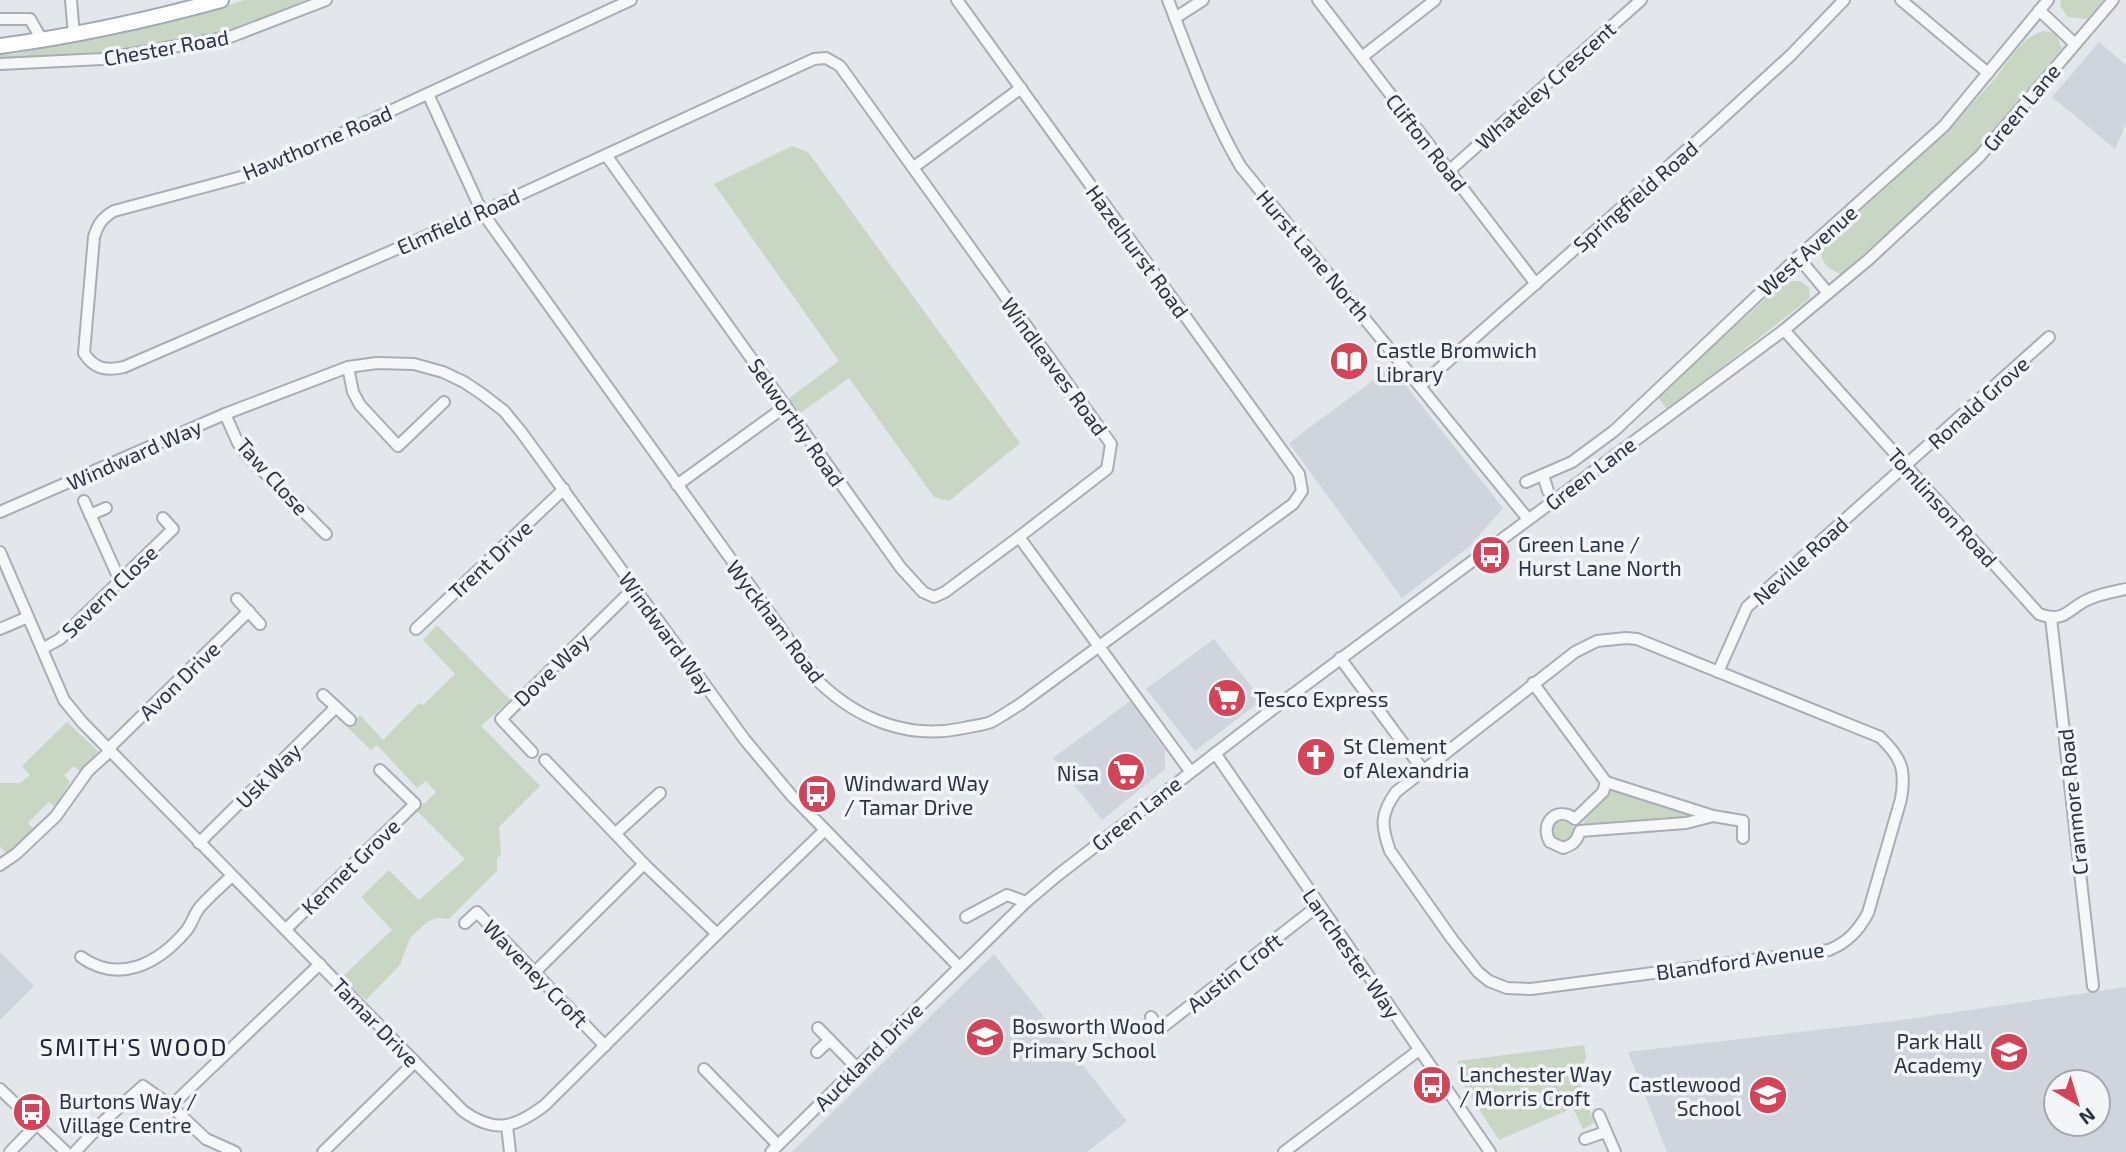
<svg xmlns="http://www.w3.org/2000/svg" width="2126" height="1152" font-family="'Exo 2',sans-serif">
<rect width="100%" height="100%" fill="#e3e6eb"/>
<g fill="#d0d5dd" fill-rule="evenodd">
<polygon points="2099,42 2126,65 2126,123 2115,149 2052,97"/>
<polygon points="1391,367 1503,508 1470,546 1402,598 1289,443"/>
<polygon points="1214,639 1262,700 1195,751 1146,689"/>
<polygon points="1130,701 1165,750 1165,769 1102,820 1053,758"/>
<polygon points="0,952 34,986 0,1020"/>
<polygon points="994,954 1127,1121 1087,1152 792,1152"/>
<path d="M2126 987V1152H1667L1628 1052 1895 1021ZM2056 1082H2098V1124H2056Z"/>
</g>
<g fill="#c8d6c3">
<polygon points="245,0 305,0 236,29 102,54 0,59 0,55 14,54 188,18"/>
<polygon points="2061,0 2104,0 2087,19 2068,17 2060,6"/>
<path d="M2044 31 2055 33 2062 48 1966 162 1841 274C1827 268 1819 262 1822 246 1880 193 1940 141 1992 82 2008 64 2021 36 2044 31Z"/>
<polygon points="792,146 808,152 1020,443 949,501 934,497 849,378 799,414 788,399 839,361 714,184"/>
<polygon points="1785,281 1801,281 1809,288 1810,298 1667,410 1658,397"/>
<polygon points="437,625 510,700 481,726 540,786 499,827 501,855 497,858 497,871 449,919 437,918 427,922 410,938 400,965 366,1000 341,978 392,930 361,897 389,870 419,900 465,859 417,811 436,792 426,781 417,788 377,745 371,750 348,728 360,715 383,740 419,703 423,705 455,674 423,640"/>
<polygon points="67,722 98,751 80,772 74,766 64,775 70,782 55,807 49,802 28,823 34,829 8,855 0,847 0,783 20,783 30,775 22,766"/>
<polygon points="1611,791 1645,797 1700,817 1587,826 1583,823 1600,800"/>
<circle cx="1562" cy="831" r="12"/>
<polygon points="1584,1045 1586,1058 1578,1074 1594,1123 1583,1129 1573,1108 1499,1140 1457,1075 1458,1061"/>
</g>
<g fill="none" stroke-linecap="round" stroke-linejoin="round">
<g stroke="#a8adb6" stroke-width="14">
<g id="minor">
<polyline points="71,0 74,35"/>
<path d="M631 0 256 173 114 211C102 218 98 224 94 237L84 353C94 369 106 371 124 367L482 212 814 59 826 58 840 66 1111 444 1107 469 1019 537 1190 771"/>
<path d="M1168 0C1190 56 1210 115 1241 167L1528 519"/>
<polyline points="1318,0 1536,284"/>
<polyline points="1901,0 1988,73"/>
<polyline points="2039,10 2075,44"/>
<polyline points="1175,18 1203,0"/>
<polyline points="0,19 30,19 42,40"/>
<polyline points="1362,57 1435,0"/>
<polyline points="0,64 102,59 230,37 326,0"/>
<path d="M428 94 482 212 819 682C859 720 909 740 964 728 973 726 983 725 991 722 1001 717 1010 710 1019 705L1293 504 1302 491 1299 474 957 0"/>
<polyline points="606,155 901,568 923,592 934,597 945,592 1019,537"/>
<polyline points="914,167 1021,88"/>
<polyline points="1450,170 1641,0"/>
<polyline points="1798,257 1828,293"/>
<path d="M1784 330 2039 614C2066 623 2066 610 2087 600 2099 594 2112 592 2126 589"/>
<polyline points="348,367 353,392 360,405 398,446 444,402"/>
<polyline points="1420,386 1707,132 1791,55 1844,0"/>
<polyline points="225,414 238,443 247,455 326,534"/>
<polyline points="1543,475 1548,491"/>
<polyline points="1526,482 1572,462 1614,431 1798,257 1944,126 2048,0"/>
<polyline points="677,485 786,406"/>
<polyline points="84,501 120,581"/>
<polyline points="0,512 225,414 348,367 377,363 414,364 443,372 464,382 482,394 504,411 522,433 745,740 791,795 959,967"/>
<polyline points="90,515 106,508"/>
<path d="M0 552 64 700 82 722 463 1111C495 1134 515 1128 545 1105L717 934 825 830"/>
<polyline points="237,599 260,624"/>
<polyline points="2051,618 2093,986"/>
<polyline points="0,629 28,617"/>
<polyline points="416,629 564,489"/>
<path d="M1626 638 1637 639 1880 737C1902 758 1906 770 1901 799L1868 913C1858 931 1848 942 1829 950L1531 989 1507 988 1489 981 1478 972 1452 939 1390 851C1381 826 1380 814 1396 792L1575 652 1597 641Z"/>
<polyline points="42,649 60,639 173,529 163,518"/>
<polyline points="1340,658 1423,770"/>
<polyline points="1718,672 1747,607 2049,337"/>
<path d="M1533 683 1606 782 1713 816 1686 823 1580 831C1577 841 1573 845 1563 848L1550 842C1539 823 1557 805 1575 819L1603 792 1606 782"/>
<polyline points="323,695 350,720"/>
<polyline points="108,749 249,611"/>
<polyline points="532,752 501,719 634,588"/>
<polyline points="1215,753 1490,1152"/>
<polyline points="545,760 644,864 717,934"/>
<polyline points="1713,816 1743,821 1743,838"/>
<polyline points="616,833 660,793"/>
<polyline points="199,843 336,707"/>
<polyline points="0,865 16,854 56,816 88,771 110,751"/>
<polyline points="966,917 1007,895 1026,902"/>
<polyline points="465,923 477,912 605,1046"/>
<polyline points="286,929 415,804 380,770"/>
<path d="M81 957C119 984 158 964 186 931 192 924 194 914 200 907 210 896 221 886 232 876"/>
<polyline points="535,972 644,864"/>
<polyline points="1151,1017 1160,1029 1319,905"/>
<polyline points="818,1028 856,1067"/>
<polyline points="817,1052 830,1040"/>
<polyline points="704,1069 778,1145"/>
<polyline points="0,1089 66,1152"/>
<polyline points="171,1106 320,964"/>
<polyline points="1599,1115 1615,1152"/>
<polyline points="507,1126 510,1152"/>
<polyline points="1585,1139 1605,1132"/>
<polyline points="10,1152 36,1125"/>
<polyline points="75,1152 105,1120 143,1086 171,1106 206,1139 235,1152"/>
<polyline points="323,1152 415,1062"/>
<polyline points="771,1152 1026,902 1058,875 1265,715 1784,330 1868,260 1979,157 2113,0"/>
<polyline points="1284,1152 1419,1050"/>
</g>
</g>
<g stroke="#a1aab8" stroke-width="18">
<path id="major" d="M0 46C75 36 148 20 221 0"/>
</g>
<use href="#minor" stroke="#f6f7f9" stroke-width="10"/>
<use href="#major" stroke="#fff" stroke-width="14"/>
</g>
<defs>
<g id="library-disc" transform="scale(2.0125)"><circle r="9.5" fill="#d44458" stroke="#f3f5f8"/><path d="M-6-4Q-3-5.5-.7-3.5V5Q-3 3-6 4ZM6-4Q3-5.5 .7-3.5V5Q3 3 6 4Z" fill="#fff"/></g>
<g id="bus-disc" transform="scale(2.0125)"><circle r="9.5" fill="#d44458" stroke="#f3f5f8"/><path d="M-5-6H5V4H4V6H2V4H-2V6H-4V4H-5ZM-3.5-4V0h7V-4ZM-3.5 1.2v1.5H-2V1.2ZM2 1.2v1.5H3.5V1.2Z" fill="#fff"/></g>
<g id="supermarket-disc" transform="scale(2.0125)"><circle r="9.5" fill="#d44458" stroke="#f3f5f8"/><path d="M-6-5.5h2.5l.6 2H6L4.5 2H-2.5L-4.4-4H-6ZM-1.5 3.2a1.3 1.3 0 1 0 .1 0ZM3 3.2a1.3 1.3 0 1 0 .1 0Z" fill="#fff"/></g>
<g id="church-disc" transform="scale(2.0125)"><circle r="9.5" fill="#d44458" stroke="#f3f5f8"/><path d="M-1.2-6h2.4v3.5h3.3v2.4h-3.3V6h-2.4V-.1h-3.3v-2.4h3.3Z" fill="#fff"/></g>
<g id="school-disc" transform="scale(2.0125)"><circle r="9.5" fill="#d44458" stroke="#f3f5f8"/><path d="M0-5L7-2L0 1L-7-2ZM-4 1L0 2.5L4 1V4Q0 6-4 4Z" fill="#fff"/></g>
</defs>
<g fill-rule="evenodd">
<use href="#library-disc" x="1349" y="361"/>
<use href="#bus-disc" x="1491" y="555"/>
<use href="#supermarket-disc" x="1227" y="698"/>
<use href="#church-disc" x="1316" y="757"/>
<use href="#supermarket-disc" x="1126" y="772"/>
<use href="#bus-disc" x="817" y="794"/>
<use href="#school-disc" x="985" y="1037"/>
<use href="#school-disc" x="2009" y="1052"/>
<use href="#bus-disc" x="1432" y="1085"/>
<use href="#school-disc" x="1768" y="1095"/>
<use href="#bus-disc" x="32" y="1112"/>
</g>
<g text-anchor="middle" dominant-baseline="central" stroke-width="7" stroke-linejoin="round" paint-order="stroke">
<g font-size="21" fill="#2a3344" stroke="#f3f5f8">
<text transform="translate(166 47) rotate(-10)">Chester Road</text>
<text transform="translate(1545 85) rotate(-42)">Whateley Crescent</text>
<text transform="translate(2021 107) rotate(-50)">Green Lane</text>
<text transform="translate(317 142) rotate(-23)">Hawthorne Road</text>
<text transform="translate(1427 142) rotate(52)">Clifton Road</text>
<text transform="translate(1635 196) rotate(-41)">Springfield Road</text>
<text transform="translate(458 221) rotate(-24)">Elmfield Road</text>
<text transform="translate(1807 250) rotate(-42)">West Avenue</text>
<text transform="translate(1138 251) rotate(54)">Hazelhurst Road</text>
<text transform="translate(1314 255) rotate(50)">Hurst Lane North</text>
<text transform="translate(1055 366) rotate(54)">Windleaves Road</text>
<text transform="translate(1978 402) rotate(-42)">Ronald Grove</text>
<text transform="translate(797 422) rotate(55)">Selworthy Road</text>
<text transform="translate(134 454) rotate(-24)">Windward Way</text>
<text transform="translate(1590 473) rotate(-37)">Green Lane</text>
<text transform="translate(273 476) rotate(48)">Taw Close</text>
<text transform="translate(1943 507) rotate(48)">Tomlinson Road</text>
<text transform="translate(490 559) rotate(-43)">Trent Drive</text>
<text transform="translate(1800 560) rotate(-42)">Neville Road</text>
<text transform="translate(109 591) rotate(-44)">Severn Close</text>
<text transform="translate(776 621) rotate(53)">Wyckham Road</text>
<text transform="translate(667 633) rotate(54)">Windward Way</text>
<text transform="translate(551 669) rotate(-44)">Dove Way</text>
<text transform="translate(179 680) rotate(-44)">Avon Drive</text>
<text transform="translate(268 775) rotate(-45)">Usk Way</text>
<text transform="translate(2072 802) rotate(-96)">Cranmore Road</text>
<text transform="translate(1136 813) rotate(-38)">Green Lane</text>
<text transform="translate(350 866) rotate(-44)">Kennet Grove</text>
<text transform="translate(1352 953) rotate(55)">Lanchester Way</text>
<text transform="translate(1740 960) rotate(-8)">Blandford Avenue</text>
<text transform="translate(1234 972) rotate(-38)">Austin Croft</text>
<text transform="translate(536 973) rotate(46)">Waveney Croft</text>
<text transform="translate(376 1022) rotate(46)">Tamar Drive</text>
<text transform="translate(868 1056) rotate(-45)">Auckland Drive</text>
</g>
<g font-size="21" fill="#2a3344" stroke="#f3f5f8" text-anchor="start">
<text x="1376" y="349">Castle Bromwich<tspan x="1376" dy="24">Library</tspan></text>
<text x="1518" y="543">Green Lane /<tspan x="1518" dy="24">Hurst Lane North</tspan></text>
<text x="1254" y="698">Tesco Express</text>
<text x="1343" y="745">St Clement<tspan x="1343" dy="24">of Alexandria</tspan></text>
<text x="1099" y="772" text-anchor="end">Nisa</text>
<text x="844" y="782">Windward Way<tspan x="844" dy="24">/ Tamar Drive</tspan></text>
<text x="1012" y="1025">Bosworth Wood<tspan x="1012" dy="24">Primary School</tspan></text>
<text x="1982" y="1040" text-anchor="end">Park Hall<tspan x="1982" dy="24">Academy</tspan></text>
<text x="1459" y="1073">Lanchester Way<tspan x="1459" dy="24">/ Morris Croft</tspan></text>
<text x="1741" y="1083" text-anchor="end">Castlewood<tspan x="1741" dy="24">School</tspan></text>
<text x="59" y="1100">Burtons Way /<tspan x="59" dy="24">Village Centre</tspan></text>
</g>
<g font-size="24" letter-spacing="2" fill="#1c2435" stroke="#f3f5f8">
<text x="134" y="1046">SMITH'S WOOD</text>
</g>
</g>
<g transform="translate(2077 1103) rotate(142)"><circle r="33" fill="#f3f5f8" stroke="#a3a7b0" stroke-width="2"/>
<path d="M0-5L12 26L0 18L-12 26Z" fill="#d44458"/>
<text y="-10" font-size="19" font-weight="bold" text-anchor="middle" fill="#2a3344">N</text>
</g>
</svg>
